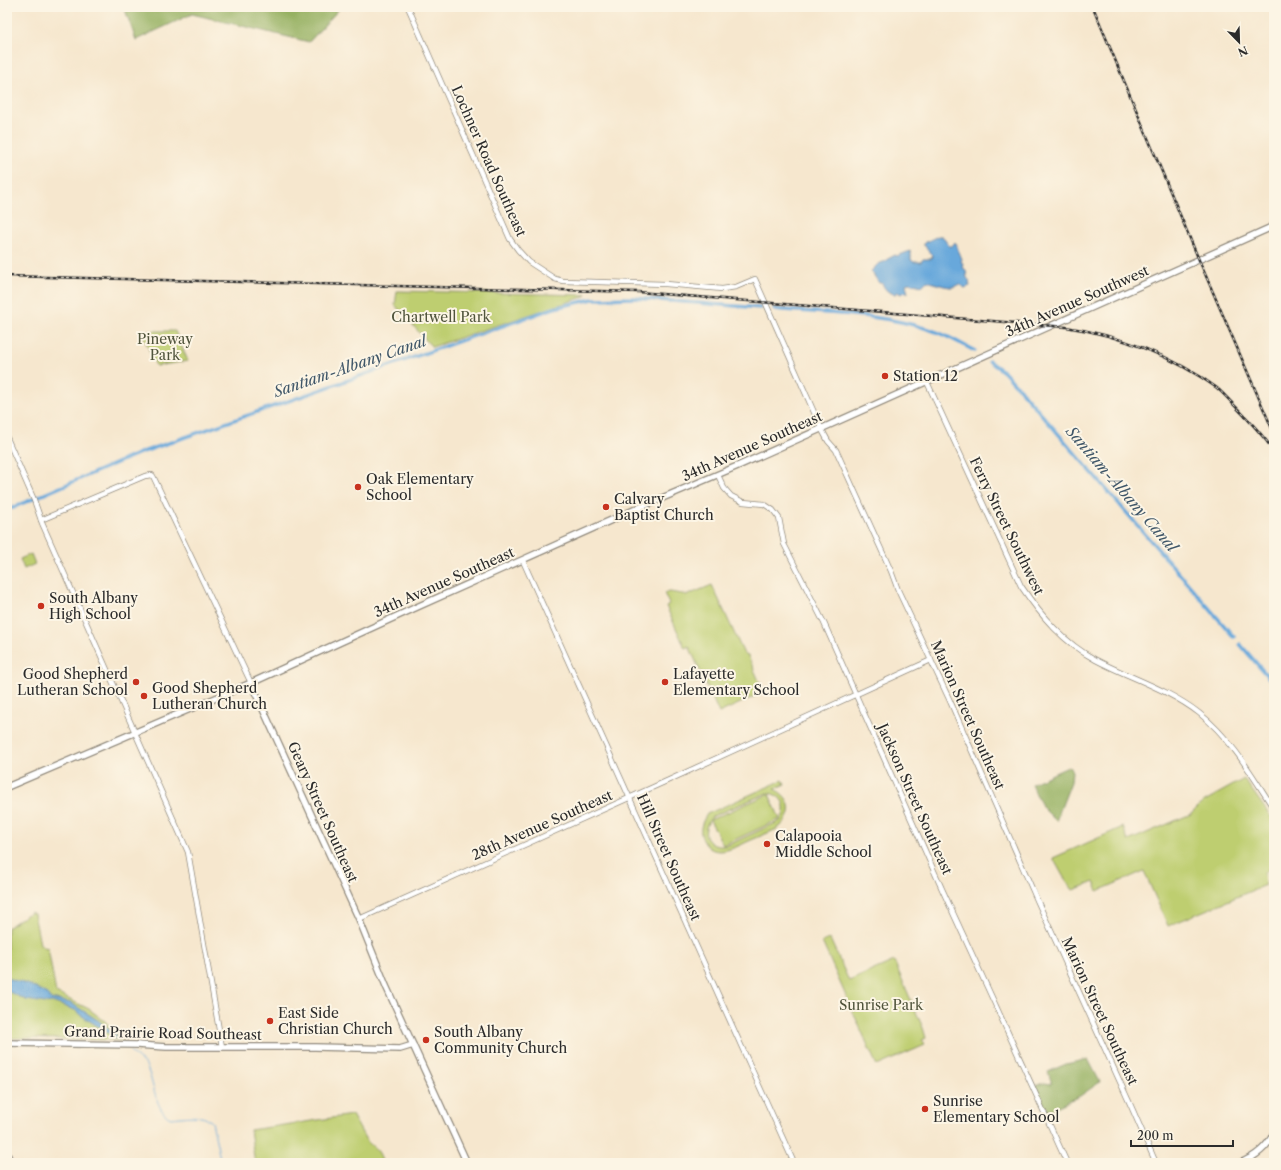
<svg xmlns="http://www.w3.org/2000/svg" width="1281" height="1170" font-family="'Libre Caslon Text',serif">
<rect width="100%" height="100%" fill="#fcf5e5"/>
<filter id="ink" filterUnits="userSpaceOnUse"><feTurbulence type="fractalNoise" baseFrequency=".025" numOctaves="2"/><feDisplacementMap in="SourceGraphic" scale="8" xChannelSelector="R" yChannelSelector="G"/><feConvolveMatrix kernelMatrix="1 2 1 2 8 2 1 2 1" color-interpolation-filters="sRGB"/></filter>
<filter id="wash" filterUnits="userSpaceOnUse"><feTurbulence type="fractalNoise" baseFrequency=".012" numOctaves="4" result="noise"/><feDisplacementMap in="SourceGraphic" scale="16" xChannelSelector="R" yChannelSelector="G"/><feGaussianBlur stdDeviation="0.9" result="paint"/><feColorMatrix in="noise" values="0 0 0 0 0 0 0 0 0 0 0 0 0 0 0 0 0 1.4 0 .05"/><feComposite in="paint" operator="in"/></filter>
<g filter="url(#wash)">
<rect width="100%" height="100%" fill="#f6e7ce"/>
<g fill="#bece70" stroke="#747c4e" fill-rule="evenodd">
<polygon points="397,291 587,295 580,298 432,347 395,305"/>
<polygon points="141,331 175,331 188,361 156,366"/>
<polygon points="31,554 35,564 24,569 20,559"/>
<polygon points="712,585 744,654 748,656 764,692 719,713 689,646 685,648 666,606 669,604 664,593 670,592 688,595"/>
<polygon points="1244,779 1274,821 1274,864 1264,873 1265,885 1168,926 1144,871 1098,891 1094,882 1073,890 1063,876 1053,858 1123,827 1128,841 1191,814 1203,802"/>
<path d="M783 780 785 784 774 789C794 798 794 817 777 829 768 833 758 837 749 841 734 848 713 860 703 840 698 830 702 822 707 814ZM767 793C783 794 789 808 780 821L728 845C707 851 698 831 713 816Z"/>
<polygon points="769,794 780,819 723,845 710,820"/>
<polygon points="31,912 34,914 40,944 44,947 48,948 56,993 89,1009 106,1022 113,1032 126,1039 126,1040 7,1038 7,928"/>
<polygon points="830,939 849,981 894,961 923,1028 926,1038 922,1040 925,1045 877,1066 822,942"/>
<path d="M352 1115C357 1123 361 1132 366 1140 373 1148 381 1150 382 1163H255L250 1130Z"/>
</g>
<g fill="#96b162" stroke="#606e46">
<polygon points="124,7 341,7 309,42 192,14 136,40"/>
<polygon points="1070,766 1072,771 1071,782 1056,821 1043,808 1031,784"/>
<polygon points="1088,1059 1100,1082 1080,1096 1045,1112 1036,1086 1044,1083 1052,1084 1048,1072 1066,1064"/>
</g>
<g fill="#68a8db" stroke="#4a6a83">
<path d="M938 236H942L949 246H952L955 242 962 259 961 262 963 263 962 267 966 270 967 278 970 281 969 282 970 286 965 288C963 287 961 285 959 285 956 285 953 288 950 287 941 286 935 283 927 281L922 286 909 283 906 284 908 293 906 292 900 294 898 292H896V294C888 293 885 290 882 283H879L871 271 878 264 886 261V260L895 255 897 256 910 251 911 254V260L914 262H921L923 259H931L932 256 931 253 923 244 925 242 930 240Z"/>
<polygon points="7,978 30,985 47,994 51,999 71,1003 99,1021 117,1036 116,1038 79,1014 75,1010 52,1002 45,1003 26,1000 7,991"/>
</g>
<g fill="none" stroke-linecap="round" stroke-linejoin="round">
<path stroke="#68a8db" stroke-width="1" d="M130 1051C135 1057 142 1060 146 1066 154 1080 155 1113 171 1118 183 1117 202 1113 212 1122L221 1163"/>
<g stroke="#68a8db" stroke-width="3.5">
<path d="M774 309C826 314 881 313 931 330 947 335 961 344 975 351"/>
<polyline points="989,361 1004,372 1023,393 1234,637"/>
<polyline points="7,510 140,453 554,308 593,299 633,298 761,308"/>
<polyline points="1240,644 1274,684"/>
</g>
</g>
</g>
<g filter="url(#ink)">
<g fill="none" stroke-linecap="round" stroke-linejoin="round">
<g stroke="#90897c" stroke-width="6">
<g id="minor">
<polyline points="408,7 510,239 518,250 529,262 555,279 563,281 666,284 722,289 736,287 755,279 821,428 828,441 836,450 891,571 898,590 950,701 1037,900 1131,1106 1156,1163"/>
<path d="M927 382 1021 586C1041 616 1064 643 1096 660 1130 678 1168 689 1199 713 1231 738 1252 775 1274 809"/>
<polyline points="7,438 34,500 42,523 188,852 222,1047"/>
<polyline points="718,475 724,488 731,496 743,502 764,504 773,510 779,518 784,544 824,623 942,889 995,1004 1067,1163"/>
<polyline points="41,520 145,476 152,475 153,476 251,683"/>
<polyline points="523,561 794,1163"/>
<polyline points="359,919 669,780 931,660"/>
</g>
</g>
<g stroke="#90897c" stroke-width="8">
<g id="major">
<polyline points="251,683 359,919 386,986 467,1163"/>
<polyline points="7,787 251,683 417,607 634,510 740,465 1274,226"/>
<polyline points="7,1043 137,1045 166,1047 315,1047 400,1049 413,1045"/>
<polyline points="7,1154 11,1163"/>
<path d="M1240 1163C1255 1157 1267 1148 1274 1133"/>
</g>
</g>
<use href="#minor" stroke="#fff" stroke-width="4.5"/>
<use href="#major" stroke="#fff" stroke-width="5.5"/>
<g stroke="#2b2b2b" stroke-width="2.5">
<g id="rail">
<polyline points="1093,7 1199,260 1274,433"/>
<path d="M7 276 638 292 1066 327C1119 335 1173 356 1217 388 1223 393 1228 399 1234 405 1249 420 1262 434 1274 451"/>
</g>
</g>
<use href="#rail" stroke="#fcf5e5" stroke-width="1" stroke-dasharray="3" stroke-linecap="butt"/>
</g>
</g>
<g fill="#c8321e" stroke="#fcf5e5" stroke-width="1.5">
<circle cx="885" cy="376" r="4"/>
<circle cx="358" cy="487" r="4"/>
<circle cx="606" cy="507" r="4"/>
<circle cx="41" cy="606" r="4"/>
<circle cx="136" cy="682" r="4"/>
<circle cx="665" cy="682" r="4"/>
<circle cx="144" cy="696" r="4"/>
<circle cx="767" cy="844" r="4"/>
<circle cx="270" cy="1021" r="4"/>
<circle cx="426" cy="1040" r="4"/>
<circle cx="925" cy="1109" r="4"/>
</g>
<g text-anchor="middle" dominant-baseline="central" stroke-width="4" stroke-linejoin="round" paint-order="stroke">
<g font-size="14" fill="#2b2b2b" stroke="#fcf5e5">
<text transform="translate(489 161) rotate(66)">Lochner Road Southeast</text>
<text transform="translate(1077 301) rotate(-24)">34th Avenue Southwest</text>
<text transform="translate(752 446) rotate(-24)">34th Avenue Southeast</text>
<text transform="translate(1007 526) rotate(64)">Ferry Street Southwest</text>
<text transform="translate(444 582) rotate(-24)">34th Avenue Southeast</text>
<text transform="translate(968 715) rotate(66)">Marion Street Southeast</text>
<text transform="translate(915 799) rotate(66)">Jackson Street Southeast</text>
<text transform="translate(323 812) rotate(66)">Geary Street Southeast</text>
<text transform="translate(542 825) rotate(-24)">28th Avenue Southeast</text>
<text transform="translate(669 857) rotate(66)">Hill Street Southeast</text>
<text transform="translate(1100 1011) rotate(65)">Marion Street Southeast</text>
<text transform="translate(163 1033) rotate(1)">Grand Prairie Road Southeast</text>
</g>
<g font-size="14" fill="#50543c" stroke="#fcf5e5">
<text x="441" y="317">Chartwell Park</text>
<text x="165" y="339">Pineway<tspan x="165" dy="16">Park</tspan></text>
<text x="881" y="1005">Sunrise Park</text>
</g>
<g font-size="14" fill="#2b2b2b" stroke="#fcf5e5" text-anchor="start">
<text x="893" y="376">Station 12</text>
<text x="366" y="479">Oak Elementary<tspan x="366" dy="16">School</tspan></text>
<text x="614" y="499">Calvary<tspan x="614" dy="16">Baptist Church</tspan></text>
<text x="49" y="598">South Albany<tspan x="49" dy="16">High School</tspan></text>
<text x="128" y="674" text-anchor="end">Good Shepherd<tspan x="128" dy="16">Lutheran School</tspan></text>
<text x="673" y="674">Lafayette<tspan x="673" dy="16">Elementary School</tspan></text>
<text x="152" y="688">Good Shepherd<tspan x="152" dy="16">Lutheran Church</tspan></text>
<text x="775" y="836">Calapooia<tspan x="775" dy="16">Middle School</tspan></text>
<text x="278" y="1013">East Side<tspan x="278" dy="16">Christian Church</tspan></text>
<text x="434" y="1032">South Albany<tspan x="434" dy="16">Community Church</tspan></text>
<text x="933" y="1101">Sunrise<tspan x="933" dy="16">Elementary School</tspan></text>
</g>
<g font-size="15" font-style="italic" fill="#405769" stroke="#fcf5e5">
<text transform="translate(350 366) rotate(-19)">Santiam-Albany Canal</text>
<text transform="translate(1122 489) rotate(49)">Santiam-Albany Canal</text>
</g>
</g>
<rect width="1281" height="1170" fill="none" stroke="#fcf5e5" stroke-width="24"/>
<g transform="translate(1239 42) rotate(157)" stroke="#fcf5e5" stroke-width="3" paint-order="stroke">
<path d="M0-3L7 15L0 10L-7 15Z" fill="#2b2b2b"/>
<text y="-6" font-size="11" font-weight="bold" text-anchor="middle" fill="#2b2b2b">N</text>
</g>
<path d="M1131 1140v6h102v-6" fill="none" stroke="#2b2b2b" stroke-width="2"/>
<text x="1137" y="1140" font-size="12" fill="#2b2b2b" stroke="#fcf5e5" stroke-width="3" paint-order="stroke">200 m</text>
</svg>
